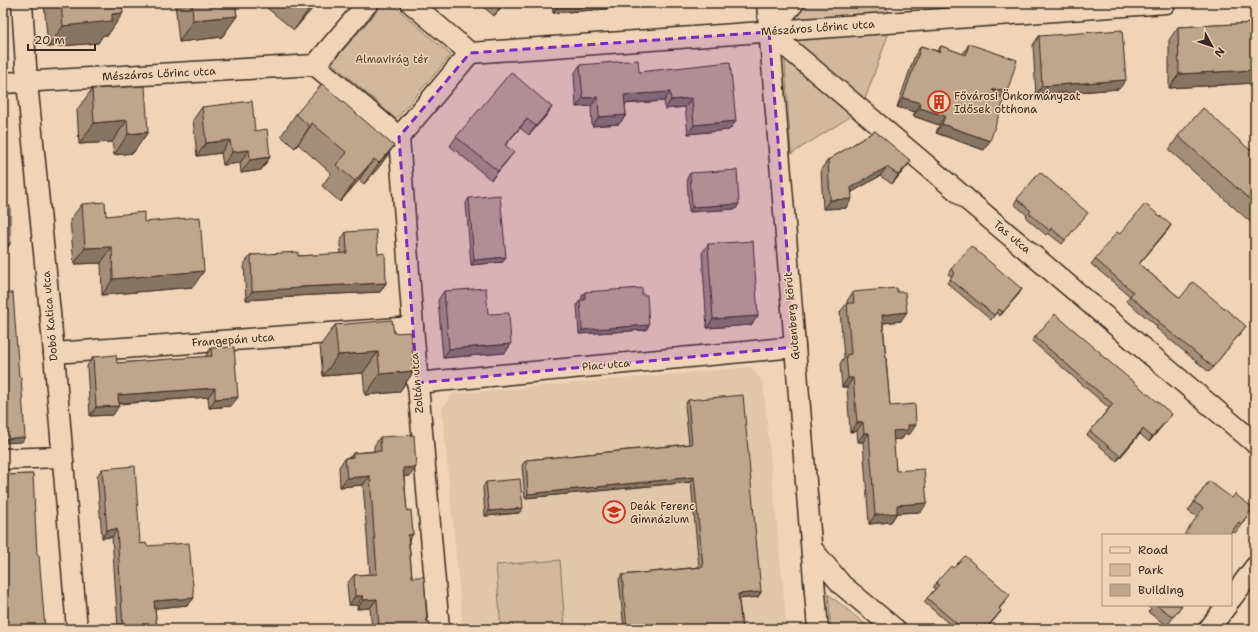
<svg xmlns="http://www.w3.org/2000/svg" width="1258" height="632" font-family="'Shantell Sans',sans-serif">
<rect width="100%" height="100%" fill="#f1d4b7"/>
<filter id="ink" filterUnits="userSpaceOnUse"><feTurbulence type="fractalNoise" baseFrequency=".025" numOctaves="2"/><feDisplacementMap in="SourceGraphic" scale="8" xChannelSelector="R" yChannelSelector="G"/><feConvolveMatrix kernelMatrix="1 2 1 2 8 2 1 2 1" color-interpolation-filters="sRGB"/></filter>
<g filter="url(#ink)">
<polygon fill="#e2c6aa" points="751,367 763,382 787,629 463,629 442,409 453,394"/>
<g fill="#d3b89e" stroke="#87715e">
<polygon points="384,3 391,3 451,55 396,119 332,63"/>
<polygon points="781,3 884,3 893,21 861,110 791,154"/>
<polygon points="560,560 565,629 501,629 496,565"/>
<polygon points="828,594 871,629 831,629"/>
</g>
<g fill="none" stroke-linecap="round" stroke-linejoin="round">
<g stroke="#3b2a1e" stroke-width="23">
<g id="street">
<polyline points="22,3 27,82 54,353 77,629"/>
<polyline points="368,3 315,65 399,137"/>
<polyline points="767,3 818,629"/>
<polyline points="769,32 1255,443"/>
<polyline points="769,32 794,3"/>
<polyline points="470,53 1166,3"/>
<polyline points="3,83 315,65"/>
<polyline points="399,137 413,327 439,629"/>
<polyline points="399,137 470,53 411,3"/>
<polyline points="54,353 413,327"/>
<polyline points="417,383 795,347"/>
<polyline points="3,459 62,457"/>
<polyline points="812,549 842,585 895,629"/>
<polyline points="1231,599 1255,567"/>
<polyline points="1209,629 1227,605"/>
</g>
</g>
<use href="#street" stroke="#f1d4b7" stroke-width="20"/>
</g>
<g fill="#a48e78" stroke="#3b2a1e">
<polygon points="44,3 122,3 108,35 103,35 98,43 48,47"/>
<polygon points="175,3 235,3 237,16 222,37 179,42"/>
<polygon points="271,3 317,3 294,30 267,8"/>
<polygon points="479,3 505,3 494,16"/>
<polygon points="552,3 611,3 607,9 553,13"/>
<polygon points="1255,23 1255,83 1169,88 1169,40 1178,27"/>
<polygon points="1039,36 1119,89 1036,95 1033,45"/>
<polygon points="969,44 1001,98 984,150 936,133 939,125 913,116 915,112 897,107 915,55 921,46 937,51 941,46 963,54"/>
<polygon points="580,65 639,72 736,121 729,130 688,134 685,107 665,109 664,101 625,104 626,115 619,124 592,126 591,106 576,107 574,74"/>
<polygon points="92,89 148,132 133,153 114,155 112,142 79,144 77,110"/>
<polygon points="202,107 255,131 270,157 261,170 241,173 240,163 223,165 221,153 197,156 193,120"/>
<polygon points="552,107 546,116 529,135 520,128 505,145 507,161 491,180 450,146 456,137"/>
<polygon points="296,114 394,146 379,167 364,184 359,180 340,202 322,186 331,173 298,144 295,148 281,136"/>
<polygon points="875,131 904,170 892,184 880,176 852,192 846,208 823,209 821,169 828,160"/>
<polygon points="1178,136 1250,150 1255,144 1255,226 1169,150"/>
<polygon points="690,173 736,209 689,212 687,178"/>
<polygon points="469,198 503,262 471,265 466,203"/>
<polygon points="1017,199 1084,217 1062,244 1048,233 1046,235 1026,218 1027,215 1014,204"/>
<polygon points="82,204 106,216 144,222 193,287 102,295 101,263 74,264 70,220"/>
<polygon points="1171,225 1139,264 1180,298 1246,326 1209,372 1156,328 1157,326 1126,301 1130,296 1091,264 1095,259 1120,234"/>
<polygon points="346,232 378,254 386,283 380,292 295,296 294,297 246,300 244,264 251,255 298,256 341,254 340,241"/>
<polygon points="708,244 758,316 751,325 707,328 702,253"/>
<polygon points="951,269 1022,289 1000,316 996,313 991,320 947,283 952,277 948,274"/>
<polygon points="444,291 488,314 511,344 505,353 443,358 438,300"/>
<polygon points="585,292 642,295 649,325 646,330 579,334 577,305 580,300 582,300 582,296"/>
<polygon points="853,292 901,321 883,323 890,406 910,434 905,434 902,439 893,439 896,471 921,512 897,513 891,522 869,524 863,442 858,442 857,431 850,432 847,387 842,387 840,364 844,357 840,312 847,303 847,301"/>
<polygon points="335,325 394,333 414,371 399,392 365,395 363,373 323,376 320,346"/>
<polygon points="1035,337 1100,354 1168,419 1149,442 1140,434 1117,461 1087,435 1109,408 1032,341"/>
<polygon points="211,348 238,397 231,406 209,408 208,397 119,404 113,415 90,416 87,366 93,357 117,363 205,357"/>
<polygon points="688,400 761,592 758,597 739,599 742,629 624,629 619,579 622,575 699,567 691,482 525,498 522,465 526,460 689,444 685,405"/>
<polygon points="380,437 410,476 404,476 407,511 413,534 409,540 412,577 430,629 372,629 370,608 357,609 357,605 349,605 347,584 354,575 370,574 363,485 340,487 339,467 345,458 350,457 353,453 374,451 374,446"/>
<polygon points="102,469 140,544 147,546 194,598 188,605 155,608 157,629 118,629 112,537 102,538 97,476"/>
<polygon points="33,474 3,629 3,475"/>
<polygon points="1209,481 1247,517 1235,533 1232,531 1197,517 1188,511"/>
<polygon points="486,482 519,513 485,516 483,487"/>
<polygon points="953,568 1007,600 999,609 1001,611 998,615 986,629 955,629 924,602 935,589 933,587 936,583"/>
<polygon points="1146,605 1182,605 1167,626 1148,612 1151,609"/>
</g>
<g fill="#867462" stroke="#3b2a1e">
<polygon points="314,3 317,3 294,30 309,9"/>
<polygon points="503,3 505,3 494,16 500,7"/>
<polygon points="572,3 611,3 607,9 553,13 559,4"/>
<polygon points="123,13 108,35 103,35 98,43 48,47 63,26 112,14"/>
<polygon points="237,16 222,37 179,42 193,20"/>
<polygon points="1255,70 1255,83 1169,88 1179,74"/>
<polygon points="1126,80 1119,89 1036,95 1042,86"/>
<polygon points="1008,89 1001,98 992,90"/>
<polygon points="670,92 664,101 618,104 624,95"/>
<polygon points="598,97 591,106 576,107 583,98"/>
<polygon points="692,98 685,107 665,109 671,100"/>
<polygon points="903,98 921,103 915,112 897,107"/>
<polygon points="552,107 546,116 529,135 536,126"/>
<polygon points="920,108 945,116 939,125 913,116"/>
<polygon points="626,115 619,124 592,126 599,117"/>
<polygon points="527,119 520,128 498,154 505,145"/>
<polygon points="127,120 112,142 79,144 94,123"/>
<polygon points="736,121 729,130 688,134 694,125"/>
<polygon points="312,123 298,144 295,148 310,127"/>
<polygon points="942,124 990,141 984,150 936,133"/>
<polygon points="148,132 133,153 114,155 128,134"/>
<polygon points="230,140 221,153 197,156 206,143"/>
<polygon points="394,146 379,167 364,184 379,163"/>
<polygon points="249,150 240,163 223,165 232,152"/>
<polygon points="514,152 507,161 491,180 498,171"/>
<polygon points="270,157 261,170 241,173 250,160"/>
<polygon points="374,159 359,180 340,202 355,181"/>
<polygon points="911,161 904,170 892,184 898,175"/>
<polygon points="887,167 880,176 845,196 851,187"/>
<polygon points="852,199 846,208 823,209 830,200"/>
<polygon points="739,204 736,209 689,212 692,207"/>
<polygon points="1171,225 1168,230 1136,268 1139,264"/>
<polygon points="3,244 10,244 3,254"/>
<polygon points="112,247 101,263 74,264 85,248"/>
<polygon points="506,257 503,262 471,265 474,260"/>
<polygon points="204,271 193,287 102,295 113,279"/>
<polygon points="386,283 380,292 295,296 294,297 246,300 252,291 300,287"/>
<polygon points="1022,289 1019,294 1000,316 1003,312"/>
<polygon points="907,312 901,321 876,324 882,315"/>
<polygon points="758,316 751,325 707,328 713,319"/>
<polygon points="649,325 646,330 579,334 582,330"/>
<polygon points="511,344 505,353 443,358 449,349"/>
<polygon points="378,352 363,373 323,376 338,355"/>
<polygon points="414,371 399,392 365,395 380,374"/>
<polygon points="848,378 853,378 847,387 842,387"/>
<polygon points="215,388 208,397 112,404 118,395"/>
<polygon points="238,397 231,406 209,408 215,399"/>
<polygon points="119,406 113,415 90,416 96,407"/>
<polygon points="1172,414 1168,419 1149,442 1152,437"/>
<polygon points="863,422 857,431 850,432 857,423"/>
<polygon points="908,425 916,425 910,434 905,434 902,439 886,440 893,431"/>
<polygon points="1143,429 1140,434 1117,461 1120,456"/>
<polygon points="864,433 869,433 863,442 858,442"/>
<polygon points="25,437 22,442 3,443 3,439"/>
<polygon points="416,467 410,476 397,477 403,468"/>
<polygon points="370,476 363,485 340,487 347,478"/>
<polygon points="694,477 691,482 525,498 528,494"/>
<polygon points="927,503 921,512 897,513 891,522 869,524 875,515 897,505"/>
<polygon points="523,508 519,513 485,516 489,511"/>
<polygon points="117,529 112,537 102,538 107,530"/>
<polygon points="413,534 407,543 408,535"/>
<polygon points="761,592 758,597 735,599 738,594"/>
<polygon points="355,596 363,596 357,605 349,605"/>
<polygon points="194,598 188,605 149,609 154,601"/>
<polygon points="377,599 370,608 357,609 363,600"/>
<polygon points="1001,611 998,615 986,629 987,627"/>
</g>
<g fill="#bfa58c" stroke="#3b2a1e">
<polygon points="61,3 122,3 123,13 112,14 112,21 63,26"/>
<polygon points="192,3 235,3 237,16 193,20"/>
<polygon points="301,3 314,3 309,9"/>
<polygon points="496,3 503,3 500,7"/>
<polygon points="559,3 572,3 559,4"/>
<polygon points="1255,23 1255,70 1179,74 1178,27"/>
<polygon points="1122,30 1126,80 1042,86 1039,36"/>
<polygon points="969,44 1017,60 1008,89 992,90 1004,100 990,141 942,124 945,116 920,108 921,103 903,98 921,46 939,52 941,46 966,55"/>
<polygon points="638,60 639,72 730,62 736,121 694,125 692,98 671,100 670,92 624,95 626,115 599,117 598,97 583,98 580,65"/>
<polygon points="511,72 552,107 536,126 527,119 505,145 514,152 498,171 456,137"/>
<polygon points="322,84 394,146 379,163 374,159 355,181 336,165 347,153 312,123 310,127 296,114"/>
<polygon points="145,86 148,132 128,134 127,120 94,123 92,89"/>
<polygon points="252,101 255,131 267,129 270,157 250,160 249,150 232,152 230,140 206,143 202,107"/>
<polygon points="1203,108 1250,150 1255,144 1255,204 1178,136"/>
<polygon points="875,131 911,161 898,175 887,167 851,187 852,199 830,200 828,160"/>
<polygon points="737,170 739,204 692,207 690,173"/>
<polygon points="1040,172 1088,213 1065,240 1051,228 1050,231 1029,213 1031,211 1017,199"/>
<polygon points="500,195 506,257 474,260 469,198"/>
<polygon points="105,202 106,216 144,212 144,222 200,217 204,271 113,279 112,247 85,248 82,204"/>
<polygon points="1145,204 1171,225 1139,264 1180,298 1193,282 1246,326 1213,367 1159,323 1160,322 1130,296 1133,292 1095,259 1117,232 1120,234"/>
<rect x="3" y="206" width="7" height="38"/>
<polygon points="376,230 378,254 385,253 386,283 300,287 300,288 252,291 251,255 298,252 298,256 347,253 346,232"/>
<polygon points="753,241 758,316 713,319 708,244"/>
<polygon points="971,246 1022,289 1003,312 999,309 994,315 950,279 955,273 951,269"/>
<polygon points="486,288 488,314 509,313 511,344 449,349 444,291"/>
<polygon points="642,288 642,295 647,295 649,325 582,330 580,300 585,300 585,292"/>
<polygon points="897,288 897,292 905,292 907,312 882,315 890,406 915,404 916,425 908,425 908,430 893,431 896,471 924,469 927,503 897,505 897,513 875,515 869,433 864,433 863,422 857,423 853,378 848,378 846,355 851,354 847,303 854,303 853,292"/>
<polygon points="3,293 13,293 19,377 21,377 25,437 3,439"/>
<polygon points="1055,314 1101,353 1100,354 1172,414 1152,437 1143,429 1120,456 1090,431 1113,404 1035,337"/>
<polygon points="392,320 394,333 411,332 414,371 380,374 378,352 338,355 335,325"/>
<polygon points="234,347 238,397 215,399 215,388 118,395 119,406 96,407 93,357 116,355 117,363 212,356 211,348"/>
<polygon points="743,395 761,592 738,594 742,629 627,629 622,575 703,567 694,477 528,494 526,460 692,444 688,400"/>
<polygon points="414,435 416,467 403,468 407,511 411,510 413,534 408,535 412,577 424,577 427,622 430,622 430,629 379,629 377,599 363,600 363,596 355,596 354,575 377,574 370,476 347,478 345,458 353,457 353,453 381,451 380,437"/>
<polygon points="135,466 140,544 146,543 147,546 189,543 194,598 154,601 157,629 123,629 117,529 107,530 102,469"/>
<polygon points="33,474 37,555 39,555 45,629 3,629 3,559 6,559 3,489 3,475"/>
<polygon points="520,479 523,508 489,511 486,482"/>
<polygon points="1209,481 1232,498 1235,494 1253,508 1241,524 1239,522 1229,535 1184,535 1203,508 1194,502"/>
<polygon points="965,556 1010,595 999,608 1001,611 987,627 984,625 981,629 963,629 927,598 939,585 936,583 951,566 953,568"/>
<polygon points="1157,605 1182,605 1173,617"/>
</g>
</g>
<path fill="#7b2cbf" fill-opacity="0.2" stroke="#7b2cbf" stroke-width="3" stroke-dasharray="8 5" stroke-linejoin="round" d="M769 32 795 347 417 383 399 137 470 53Z"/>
<defs>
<g id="building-ring" transform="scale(1.15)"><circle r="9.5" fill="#f1d4b7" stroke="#c8321e" stroke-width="1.5"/><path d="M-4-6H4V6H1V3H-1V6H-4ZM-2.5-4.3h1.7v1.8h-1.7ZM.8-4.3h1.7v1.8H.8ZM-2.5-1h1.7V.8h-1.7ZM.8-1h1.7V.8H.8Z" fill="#c8321e"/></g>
<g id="school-ring" transform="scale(1.15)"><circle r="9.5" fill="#f1d4b7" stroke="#c8321e" stroke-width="1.5"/><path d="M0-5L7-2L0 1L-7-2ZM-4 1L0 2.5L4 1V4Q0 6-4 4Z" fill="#c8321e"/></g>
</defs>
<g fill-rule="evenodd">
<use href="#building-ring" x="939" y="102"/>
<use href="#school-ring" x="614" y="512"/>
</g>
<g text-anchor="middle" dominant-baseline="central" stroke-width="3" stroke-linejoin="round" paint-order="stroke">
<g font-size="11" fill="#3b2a1e" stroke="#f1d4b7">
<text transform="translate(818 28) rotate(-4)">Mészáros Lőrinc utca</text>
<text transform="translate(159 74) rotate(-3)">Mészáros Lőrinc utca</text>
<text transform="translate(1012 237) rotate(40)">Tas utca</text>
<text transform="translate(50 316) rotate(-95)">Dobó Katica utca</text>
<text transform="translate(792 316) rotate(-95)">Gutenberg körút</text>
<text transform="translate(233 340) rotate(-4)">Frangepán utca</text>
<text transform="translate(606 365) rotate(-5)">Piac utca</text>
<text transform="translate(417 383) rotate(-95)">Zoltán utca</text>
</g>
<g font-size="11" fill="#523f31" stroke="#f1d4b7">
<text x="392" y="59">Almavirág tér</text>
</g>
<g font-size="11" fill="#3b2a1e" stroke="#f1d4b7" text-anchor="start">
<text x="954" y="96">Fővárosi Önkormányzat<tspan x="954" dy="13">Idősek otthona</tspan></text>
<text x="630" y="506">Deák Ferenc<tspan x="630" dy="13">Gimnázium</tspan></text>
</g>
</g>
<rect width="1258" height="632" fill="none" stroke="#f1d4b7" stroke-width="16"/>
<rect x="8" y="8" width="1242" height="616" fill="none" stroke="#3b2a1e" stroke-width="1.5" filter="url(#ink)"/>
<rect x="1102" y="534" width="130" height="72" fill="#f1d4b7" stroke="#a8907a"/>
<rect x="1110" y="547" width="20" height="6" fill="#f1d4b7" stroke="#a8907a"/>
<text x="1138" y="554" font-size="12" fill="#3b2a1e">Road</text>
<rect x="1110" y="564" width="20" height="12" fill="#d3b89e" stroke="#a8907a"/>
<text x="1138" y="574" font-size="12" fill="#3b2a1e">Park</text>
<rect x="1110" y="584" width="20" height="12" fill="#bfa58c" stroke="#a8907a"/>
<text x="1138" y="594" font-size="12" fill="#3b2a1e">Building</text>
<g transform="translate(1212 46) rotate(130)" stroke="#f1d4b7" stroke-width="3" paint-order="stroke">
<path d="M0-3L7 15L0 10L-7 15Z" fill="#3b2a1e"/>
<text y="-6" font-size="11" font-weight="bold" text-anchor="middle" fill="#3b2a1e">N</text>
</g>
<path d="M28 44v6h67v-6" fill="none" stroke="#3b2a1e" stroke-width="2"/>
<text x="34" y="44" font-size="12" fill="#3b2a1e" stroke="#f1d4b7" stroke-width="3" paint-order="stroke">20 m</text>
</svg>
